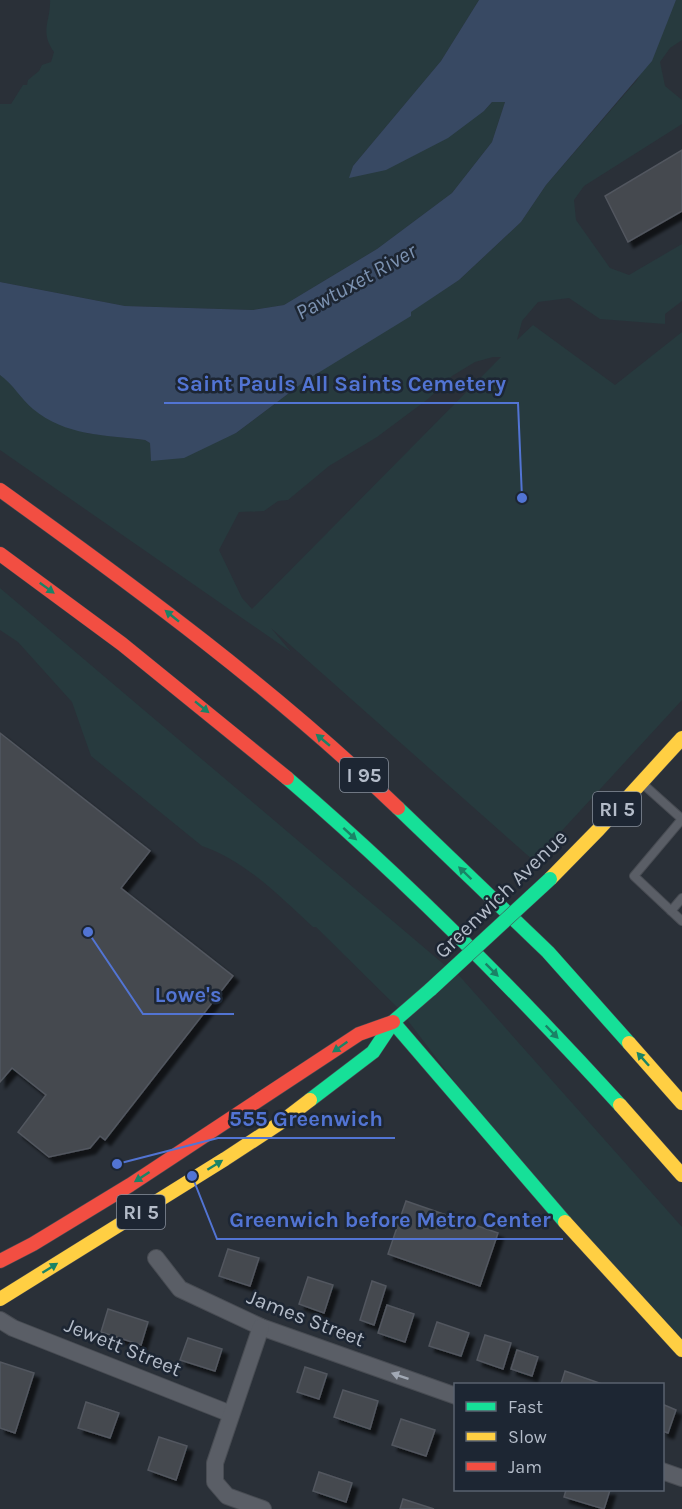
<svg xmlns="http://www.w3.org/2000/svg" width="682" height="1509" font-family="Karla,sans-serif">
<defs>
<filter id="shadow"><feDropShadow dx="5.5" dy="5.5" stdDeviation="1.5" flood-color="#0009"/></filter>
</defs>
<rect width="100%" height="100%" fill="#2a3038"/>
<g fill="#273a3e" fill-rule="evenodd">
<path d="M50 0H479L441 61 353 166 350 177 484 111 492 102H505L492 142 452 193 377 249 284 305 253 310 125 306 0 282V104H11L23 85H27L28 80 39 71 42 65 51 62 54 52C39 31 51 21 50 0Z"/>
<path d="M676 0H682V40L670 48 660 62 665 86 682 100V124L584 186 574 200 576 220 610 268 629 275 682 244V301L665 314V324L600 319 569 298 538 302 522 321 517 340 533 325 615 385 682 332V700L534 861 271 628 291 652 0 450V375L86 433 145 440 150 443 151 460 236 433 305 381 459 280 521 222 546 185 637 80ZM493 357H501L252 609 242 598 219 550 239 512 264 511 278 501 288 500 329 466 377 437 428 399 452 376 475 362Z"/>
<path d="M0 588 447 967 456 972 682 1227V1350L531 1182 399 1009 316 927H313C279 896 246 861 202 846L91 756 72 702 18 642 0 630Z"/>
</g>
<path fill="#384963" d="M479 0H676L652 61 546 185 521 222 459 280 411 312V316L305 381 236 433 184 458 151 461 150 443 145 440C104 435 66 436 33 409 21 399 13 384 0 375V282L125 306 253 310 284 305 377 249 452 193 492 142 505 102H492L484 111 448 138 386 170 349 178 353 166 441 61Z"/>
<g fill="#444950" stroke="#52575f" stroke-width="1.5" filter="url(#shadow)">
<polygon points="682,150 682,211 628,242 605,196"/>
<polygon points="0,733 150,851 121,888 233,976 105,1140 100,1136 90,1148 49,1157 18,1132 46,1095 12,1068 0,1082"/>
<polygon points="406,1201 498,1233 480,1286 388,1254"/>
<polygon points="228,1249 259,1258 250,1286 219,1276"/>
<polygon points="308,1277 333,1285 324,1313 299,1304"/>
<polygon points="372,1281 386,1286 374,1325 360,1320"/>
<polygon points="387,1305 414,1314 405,1342 378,1333"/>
<polygon points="108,1309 148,1322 141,1345 101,1332"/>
<polygon points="437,1322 469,1333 461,1356 429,1346"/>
<polygon points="485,1335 511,1343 503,1369 477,1360"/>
<polygon points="188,1338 222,1349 215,1371 180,1360"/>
<polygon points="517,1350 538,1357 532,1376 511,1369"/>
<polygon points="0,1362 34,1373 15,1433 0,1428"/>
<polygon points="305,1367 327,1374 319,1399 297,1392"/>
<polygon points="565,1371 602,1384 561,1384"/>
<polygon points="343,1390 378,1401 370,1429 334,1417"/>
<polygon points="86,1402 119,1413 110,1438 78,1428"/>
<polygon points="662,1404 676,1410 668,1433 662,1431"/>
<polygon points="401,1419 435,1430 426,1456 392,1445"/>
<polygon points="159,1437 187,1446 176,1480 148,1470"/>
<polygon points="319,1472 352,1483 346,1502 313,1491"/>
<polygon points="566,1490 610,1490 604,1509 564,1497"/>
<polygon points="403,1499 434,1509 400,1509"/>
</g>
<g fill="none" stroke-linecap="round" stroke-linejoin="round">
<g stroke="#484c53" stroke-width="10">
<g id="lane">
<polyline points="644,785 682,819"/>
<polyline points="682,819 634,876 682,921"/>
<polyline points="671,911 682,898"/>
</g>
</g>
<g stroke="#484c53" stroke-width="18">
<g id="street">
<polyline points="156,1258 180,1289 261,1327 456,1396"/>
<polyline points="0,1320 13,1328 231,1414"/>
<polyline points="261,1327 215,1463 215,1482 227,1496 263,1509"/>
<polyline points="662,1471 682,1478"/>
</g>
</g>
<g stroke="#484c53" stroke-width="15">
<g id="fast">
<path d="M287 778C405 879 515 990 620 1105"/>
<polyline points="398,808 548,952 629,1043"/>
<polyline points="393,1022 565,1222"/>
<polyline points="310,1100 373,1052 393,1022 431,989"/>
</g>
</g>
<g stroke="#484c53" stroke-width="15">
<g id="slow">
<polyline points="550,879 599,829 682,738"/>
<polyline points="629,1043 682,1103"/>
<polyline points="620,1105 682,1175"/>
<polyline points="565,1222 682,1350"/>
<polyline points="0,1299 225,1159 280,1123 310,1100"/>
</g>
</g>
<g stroke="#484c53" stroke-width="15">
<g id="jam">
<path d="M0 490C138 589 275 690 398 808"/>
<polyline points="0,554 122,644 287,778"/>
<polyline points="0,1261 33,1244 130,1185 359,1034 393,1022"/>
</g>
</g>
<use href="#lane" stroke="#5a5e66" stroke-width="8"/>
<use href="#street" stroke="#5a5e66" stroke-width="16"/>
<use href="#fast" stroke="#16e098" stroke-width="14"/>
<use href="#slow" stroke="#ffcf43" stroke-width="14"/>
<use href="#jam" stroke="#f24e42" stroke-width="14"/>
<g stroke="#484c55" stroke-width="15" stroke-linecap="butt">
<polyline id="fast-bridge" points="431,989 550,879"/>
</g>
<use href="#fast-bridge" stroke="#16e098" stroke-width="14"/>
</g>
<defs><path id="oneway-solid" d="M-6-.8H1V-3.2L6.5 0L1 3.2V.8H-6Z" transform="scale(1.5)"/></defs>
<g fill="#1a8366">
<use href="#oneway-solid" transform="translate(47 588) rotate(36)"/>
<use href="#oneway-solid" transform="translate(172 616) rotate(-141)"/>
<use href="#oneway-solid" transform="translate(202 707) rotate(39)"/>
<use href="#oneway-solid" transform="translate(323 740) rotate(-140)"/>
<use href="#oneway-solid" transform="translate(350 834) rotate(42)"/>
<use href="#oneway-solid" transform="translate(465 873) rotate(-136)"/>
<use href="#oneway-solid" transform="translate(492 970) rotate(45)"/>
<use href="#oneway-solid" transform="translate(552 1032) rotate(46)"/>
<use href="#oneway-solid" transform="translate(340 1047) rotate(145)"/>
<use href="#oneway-solid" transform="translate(643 1059) rotate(-132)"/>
<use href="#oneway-solid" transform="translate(215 1165) rotate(-32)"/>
<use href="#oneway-solid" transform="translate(142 1177) rotate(147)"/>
<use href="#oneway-solid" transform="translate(50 1268) rotate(-32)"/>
</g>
<use fill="#a2a9b5" href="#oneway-solid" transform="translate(400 1376) rotate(-161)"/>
<g text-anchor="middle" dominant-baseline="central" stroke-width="5" stroke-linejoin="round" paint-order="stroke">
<g fill="#1d2633" stroke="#878f9c" stroke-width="1.5">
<rect x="340" y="758" width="48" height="34" rx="4.5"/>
<rect x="593" y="792" width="48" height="34" rx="4.5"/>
<rect x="117" y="1195" width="48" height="34" rx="4.5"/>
</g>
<g font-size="20" font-weight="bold" fill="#b4bcc9">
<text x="364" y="775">I 95</text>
<text x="617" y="809">RI 5</text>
<text x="141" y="1212">RI 5</text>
</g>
<g font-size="21" fill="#b4bcc9" stroke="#1d2633">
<text transform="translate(501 894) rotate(-44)">Greenwich Avenue</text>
<text transform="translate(306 1318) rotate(21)">James Street</text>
<text transform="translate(123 1347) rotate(22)">Jewett Street</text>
</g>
<g font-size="22" font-style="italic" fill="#7c92b1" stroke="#1d2633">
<text transform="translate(356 282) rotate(-29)">Pawtuxet River</text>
</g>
</g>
<path fill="none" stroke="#5274d3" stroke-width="2" d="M522 498L518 403H164M88 932L143 1014H234M117 1164L218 1138H395M192 1176L217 1239H563"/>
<g fill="#5274d3" stroke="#1d2633" stroke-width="2">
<circle cx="522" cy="498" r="6"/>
<circle cx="88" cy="932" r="6"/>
<circle cx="117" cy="1164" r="6"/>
<circle cx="192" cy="1176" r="6"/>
</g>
<g font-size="22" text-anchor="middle" font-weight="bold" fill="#5274d3" stroke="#1d2633" stroke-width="5" stroke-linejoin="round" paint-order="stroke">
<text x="341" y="391">Saint Pauls All Saints Cemetery</text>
<text x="188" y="1002">Lowe's</text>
<text x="306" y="1126">555 Greenwich</text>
<text x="390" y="1227">Greenwich before Metro Center</text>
</g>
<rect x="454" y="1383" width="210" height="108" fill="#1d2633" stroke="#59626f" stroke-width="1.5"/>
<rect x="466" y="1402" width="30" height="9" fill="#16e098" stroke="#59626f" stroke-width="1.5"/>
<text x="508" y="1413" font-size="18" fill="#b4bcc9">Fast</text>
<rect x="466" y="1432" width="30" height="9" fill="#ffcf43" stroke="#59626f" stroke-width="1.5"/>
<text x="508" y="1443" font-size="18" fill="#b4bcc9">Slow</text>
<rect x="466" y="1462" width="30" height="9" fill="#f24e42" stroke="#59626f" stroke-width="1.5"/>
<text x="508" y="1473" font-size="18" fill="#b4bcc9">Jam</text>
</svg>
